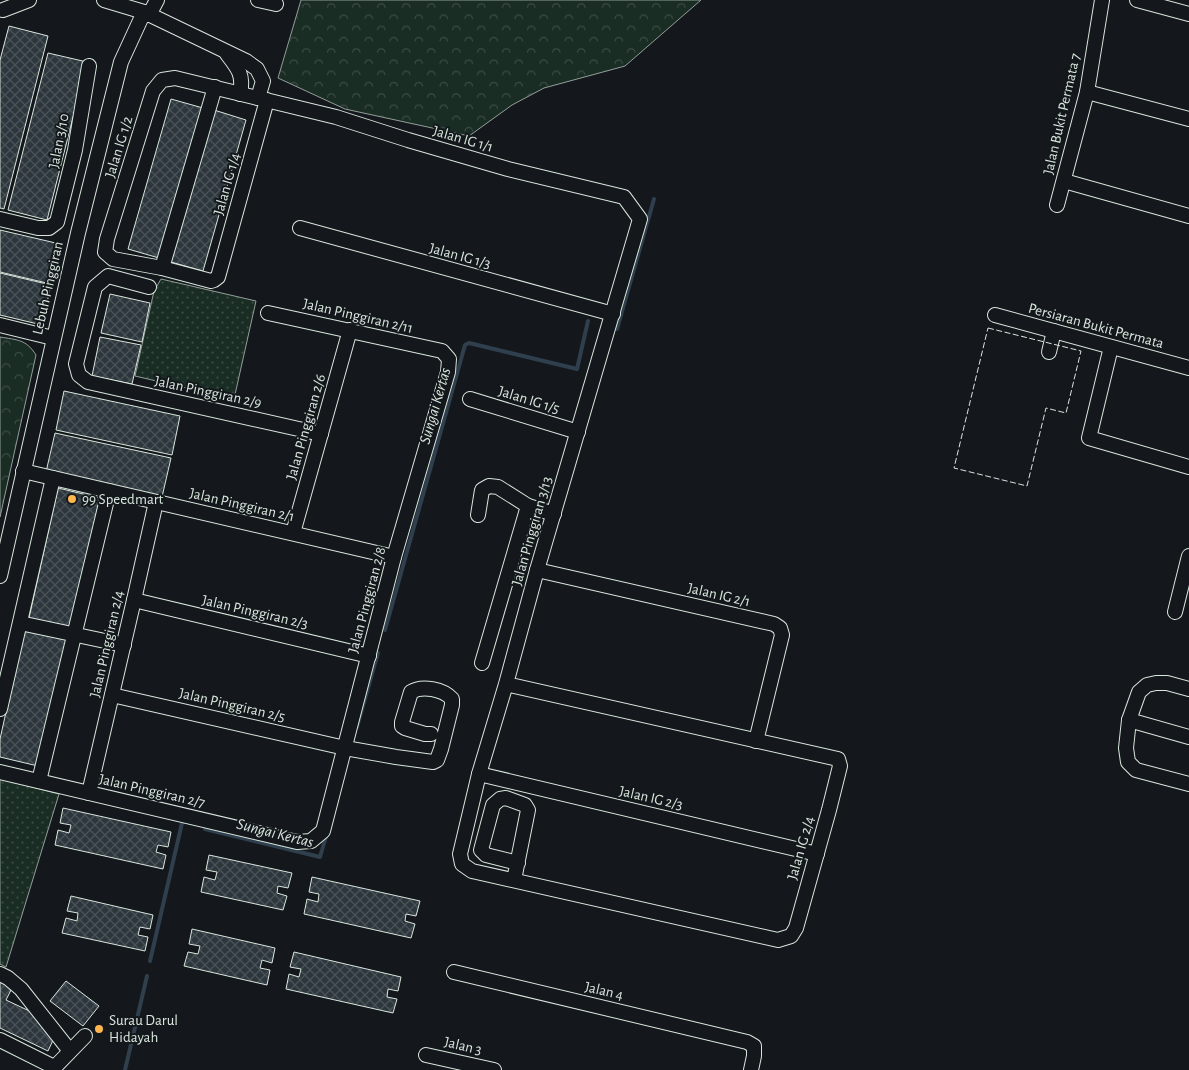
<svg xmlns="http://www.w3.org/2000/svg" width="1189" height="1070" font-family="'Alegreya Sans',sans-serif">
<defs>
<pattern id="grass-dots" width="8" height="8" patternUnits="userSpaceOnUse" patternTransform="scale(1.25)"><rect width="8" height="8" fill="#1a2d24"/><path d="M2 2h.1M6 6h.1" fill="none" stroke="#3b4b43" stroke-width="1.8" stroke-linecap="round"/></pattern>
<pattern id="forest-crowns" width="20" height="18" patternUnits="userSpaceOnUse" patternTransform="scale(1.25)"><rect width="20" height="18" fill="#1a2d24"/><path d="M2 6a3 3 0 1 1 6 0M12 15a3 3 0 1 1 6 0" fill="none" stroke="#3b4b43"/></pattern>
<pattern id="building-cross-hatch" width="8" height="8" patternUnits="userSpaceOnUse" patternTransform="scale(1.25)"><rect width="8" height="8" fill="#2c363c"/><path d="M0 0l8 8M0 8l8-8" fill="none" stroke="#4a5358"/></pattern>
</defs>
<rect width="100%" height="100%" fill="#14181c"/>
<g fill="url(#grass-dots)" stroke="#939e99">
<polygon points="161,279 256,301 234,399 135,376 154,291"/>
<polygon points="0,779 59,794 6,967 0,964"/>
</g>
<g fill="url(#forest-crowns)" stroke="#939e99">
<polygon points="301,0 701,0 625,66 544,88 512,105 469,136 345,109 278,78"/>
<path d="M0 337C17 340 26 339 36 355L0 517Z"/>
</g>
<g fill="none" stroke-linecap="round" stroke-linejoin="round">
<g stroke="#2f3f4d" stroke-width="4">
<polyline points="617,329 654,199"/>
<polyline points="385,630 465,345 469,343 577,369 588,321"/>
<polyline points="357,727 378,653"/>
<polyline points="205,829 320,857 327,833"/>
<polyline points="150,961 182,823"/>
<polyline points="125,1070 147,976"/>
</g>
</g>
<g fill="url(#building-cross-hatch)" stroke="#d8e6dc">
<polygon points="9,26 48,36 4,209 0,208 0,60"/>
<polygon points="48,53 87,62 47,220 8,210"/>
<polygon points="171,99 203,108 159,258 128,249"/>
<polygon points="214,110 246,120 203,271 171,262"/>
<polygon points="0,230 60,244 51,284 0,272"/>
<polygon points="0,273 51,285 42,325 0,315"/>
<polygon points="110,294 150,303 142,342 101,333"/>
<polygon points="100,337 141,345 132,384 92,376"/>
<polygon points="64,391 180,416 172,455 56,430"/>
<polygon points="55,433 171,458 162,497 46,472"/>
<polygon points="58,488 100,498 71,627 29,618"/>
<polygon points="25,627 68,637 38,766 0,757 0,739"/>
<polygon points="63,808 171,832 168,847 158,845 156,852 166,855 163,869 55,845 58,830 69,833 71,825 60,823"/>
<polygon points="209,855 292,873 288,888 278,886 277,893 287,896 283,910 201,892 204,877 215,880 217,872 206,870"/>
<polygon points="312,877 420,901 416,916 406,914 405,921 415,924 411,938 304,914 307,899 318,902 319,894 309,892"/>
<polygon points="71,896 153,915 150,929 140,927 138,935 148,937 145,951 62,933 66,918 77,921 78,913 67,911"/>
<polygon points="192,929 275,948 272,963 262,960 260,968 270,970 267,985 184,966 188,952 198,954 200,946 189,944"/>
<polygon points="294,952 401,977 398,991 388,989 387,997 397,999 393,1013 286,989 289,974 299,977 301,969 290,967"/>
<polygon points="0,979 13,986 6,1000 40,1016 38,1022 47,1027 54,1038 48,1051 0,1028"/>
<polygon points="66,981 99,1006 83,1026 50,1001"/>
</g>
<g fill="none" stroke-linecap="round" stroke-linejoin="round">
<g stroke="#d8e6dc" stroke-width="16">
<g id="minor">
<polyline points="104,0 144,12 246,61 257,69 263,81 258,98"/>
<polyline points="258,0 276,4"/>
<polyline points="1137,0 1189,14"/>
<polyline points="3,10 29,0"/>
<polyline points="149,15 157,0"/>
<path d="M227 54C238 68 244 75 240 94"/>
<polyline points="1087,92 1189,119"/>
<polyline points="267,100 218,277 214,280 211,281 162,268 113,259 105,252 107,239 153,91 162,80 175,78 336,117 408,140 508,169 624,197 640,219 537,570 506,684 479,774 460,854 462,864 472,871 778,940 791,936 796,928 829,810 840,766 838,759 506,684"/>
<polyline points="1064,181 1189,216"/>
<polyline points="1057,205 1087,92 1102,0"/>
<polyline points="0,219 38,228 49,228 57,222 75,150 89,66"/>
<polyline points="300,228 613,314"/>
<polyline points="162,268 215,87"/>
<polyline points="149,287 108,276 95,287 76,364 79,375 88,382 321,434"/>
<polyline points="995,315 1189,368"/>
<polyline points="0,325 53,338"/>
<polyline points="1111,347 1089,438 1189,467"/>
<polyline points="1049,352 1054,331"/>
<polyline points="470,399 578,432"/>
<polyline points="23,471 394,557"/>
<polyline points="528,506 554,514"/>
<polyline points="478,515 482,490 489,486 498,487 528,506 482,663"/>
<polyline points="293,533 350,330"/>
<polyline points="537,570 774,624 780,628 782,635 756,741"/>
<polyline points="0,576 78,233 121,62 144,12"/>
<polyline points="134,600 369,656"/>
<polyline points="1175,612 1189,556"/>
<polyline points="20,623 124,645"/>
<polyline points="1189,689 1167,683 1156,683 1147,685 1139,692 1129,720 1126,748 1128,762 1136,770 1189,784"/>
<path d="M112 695 345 748 396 757 433 762 437 760 441 749 452 705V699C443 689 422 685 411 692L402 722V726L405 728 425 734H431"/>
<polyline points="0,709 53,478"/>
<polyline points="1129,720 1189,737"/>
<polyline points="0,772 297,842 311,841 323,831 394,557 448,372 449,359 442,351 268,313"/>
<polyline points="479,774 817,854"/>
<polyline points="39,781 109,491"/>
<polyline points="89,793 134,600 156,502"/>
<polyline points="514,880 528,810 525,805 506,798 500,799 493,805 481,850 486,855 518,863"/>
<polyline points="454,972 747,1042 754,1046 754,1056 751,1070"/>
<polyline points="0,974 8,978 21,989 70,1051"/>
<polyline points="0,1040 54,1067"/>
<polyline points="426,1055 494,1070"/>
<polyline points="52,1070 85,1036"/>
</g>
</g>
<use href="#minor" stroke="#14181c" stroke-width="14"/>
<polygon stroke="#d8e6dc" stroke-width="1" stroke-dasharray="6 2.5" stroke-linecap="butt" points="988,328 1081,351 1066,413 1046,408 1027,486 954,468"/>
</g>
<g fill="#ffb74d" stroke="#14181c" stroke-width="2">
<circle cx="72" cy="499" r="5"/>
<circle cx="99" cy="1029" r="5"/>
</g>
<g text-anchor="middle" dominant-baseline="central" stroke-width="4" stroke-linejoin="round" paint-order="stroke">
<g font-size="15" fill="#d8e6dc" stroke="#14181c">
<text transform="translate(1062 114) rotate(-77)">Jalan Bukit Permata 7</text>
<text transform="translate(463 139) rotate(16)">Jalan IG 1/1</text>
<text transform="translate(59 141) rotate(-79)">Jalan 3/10</text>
<text transform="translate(119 147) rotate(-73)">Jalan IG 1/2</text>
<text transform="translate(227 184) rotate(-74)">Jalan IG 1/4</text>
<text transform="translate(460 256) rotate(15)">Jalan IG 1/3</text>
<text transform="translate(48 288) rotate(-77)">Lebuh Pinggiran</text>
<text transform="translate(358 316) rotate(13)">Jalan Pinggiran 2/11</text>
<text transform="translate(1096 326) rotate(15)">Persiaran Bukit Permata</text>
<text transform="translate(208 392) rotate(12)">Jalan Pinggiran 2/9</text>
<text transform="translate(529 400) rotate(17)">Jalan IG 1/5</text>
<text transform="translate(306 427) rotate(-74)">Jalan Pinggiran 2/6</text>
<text transform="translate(242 505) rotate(13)">Jalan Pinggiran 2/1</text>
<text transform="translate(532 531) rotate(-74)">Jalan Pinggiran 3/13</text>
<text transform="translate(719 595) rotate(13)">Jalan IG 2/1</text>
<text transform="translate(367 600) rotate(-75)">Jalan Pinggiran 2/8</text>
<text transform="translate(255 612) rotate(13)">Jalan Pinggiran 2/3</text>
<text transform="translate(107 644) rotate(-77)">Jalan Pinggiran 2/4</text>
<text transform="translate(232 705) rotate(13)">Jalan Pinggiran 2/5</text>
<text transform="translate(152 791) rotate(13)">Jalan Pinggiran 2/7</text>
<text transform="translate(651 798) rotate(13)">Jalan IG 2/3</text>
<text transform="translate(801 848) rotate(-74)">Jalan IG 2/4</text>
<text transform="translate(604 991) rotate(13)">Jalan 4</text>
<text transform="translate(463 1046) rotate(13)">Jalan 3</text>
</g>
<g font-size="15" fill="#d8e6dc" stroke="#14181c" text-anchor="start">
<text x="82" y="499">99 Speedmart</text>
<text x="109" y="1020">Surau Darul<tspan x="109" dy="17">Hidayah</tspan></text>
</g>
<g font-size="16" font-style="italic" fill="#d8e6dc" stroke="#14181c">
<text transform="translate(435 406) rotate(-74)">Sungai Kertas</text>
<text transform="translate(275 833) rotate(14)">Sungai Kertas</text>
</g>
</g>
</svg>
